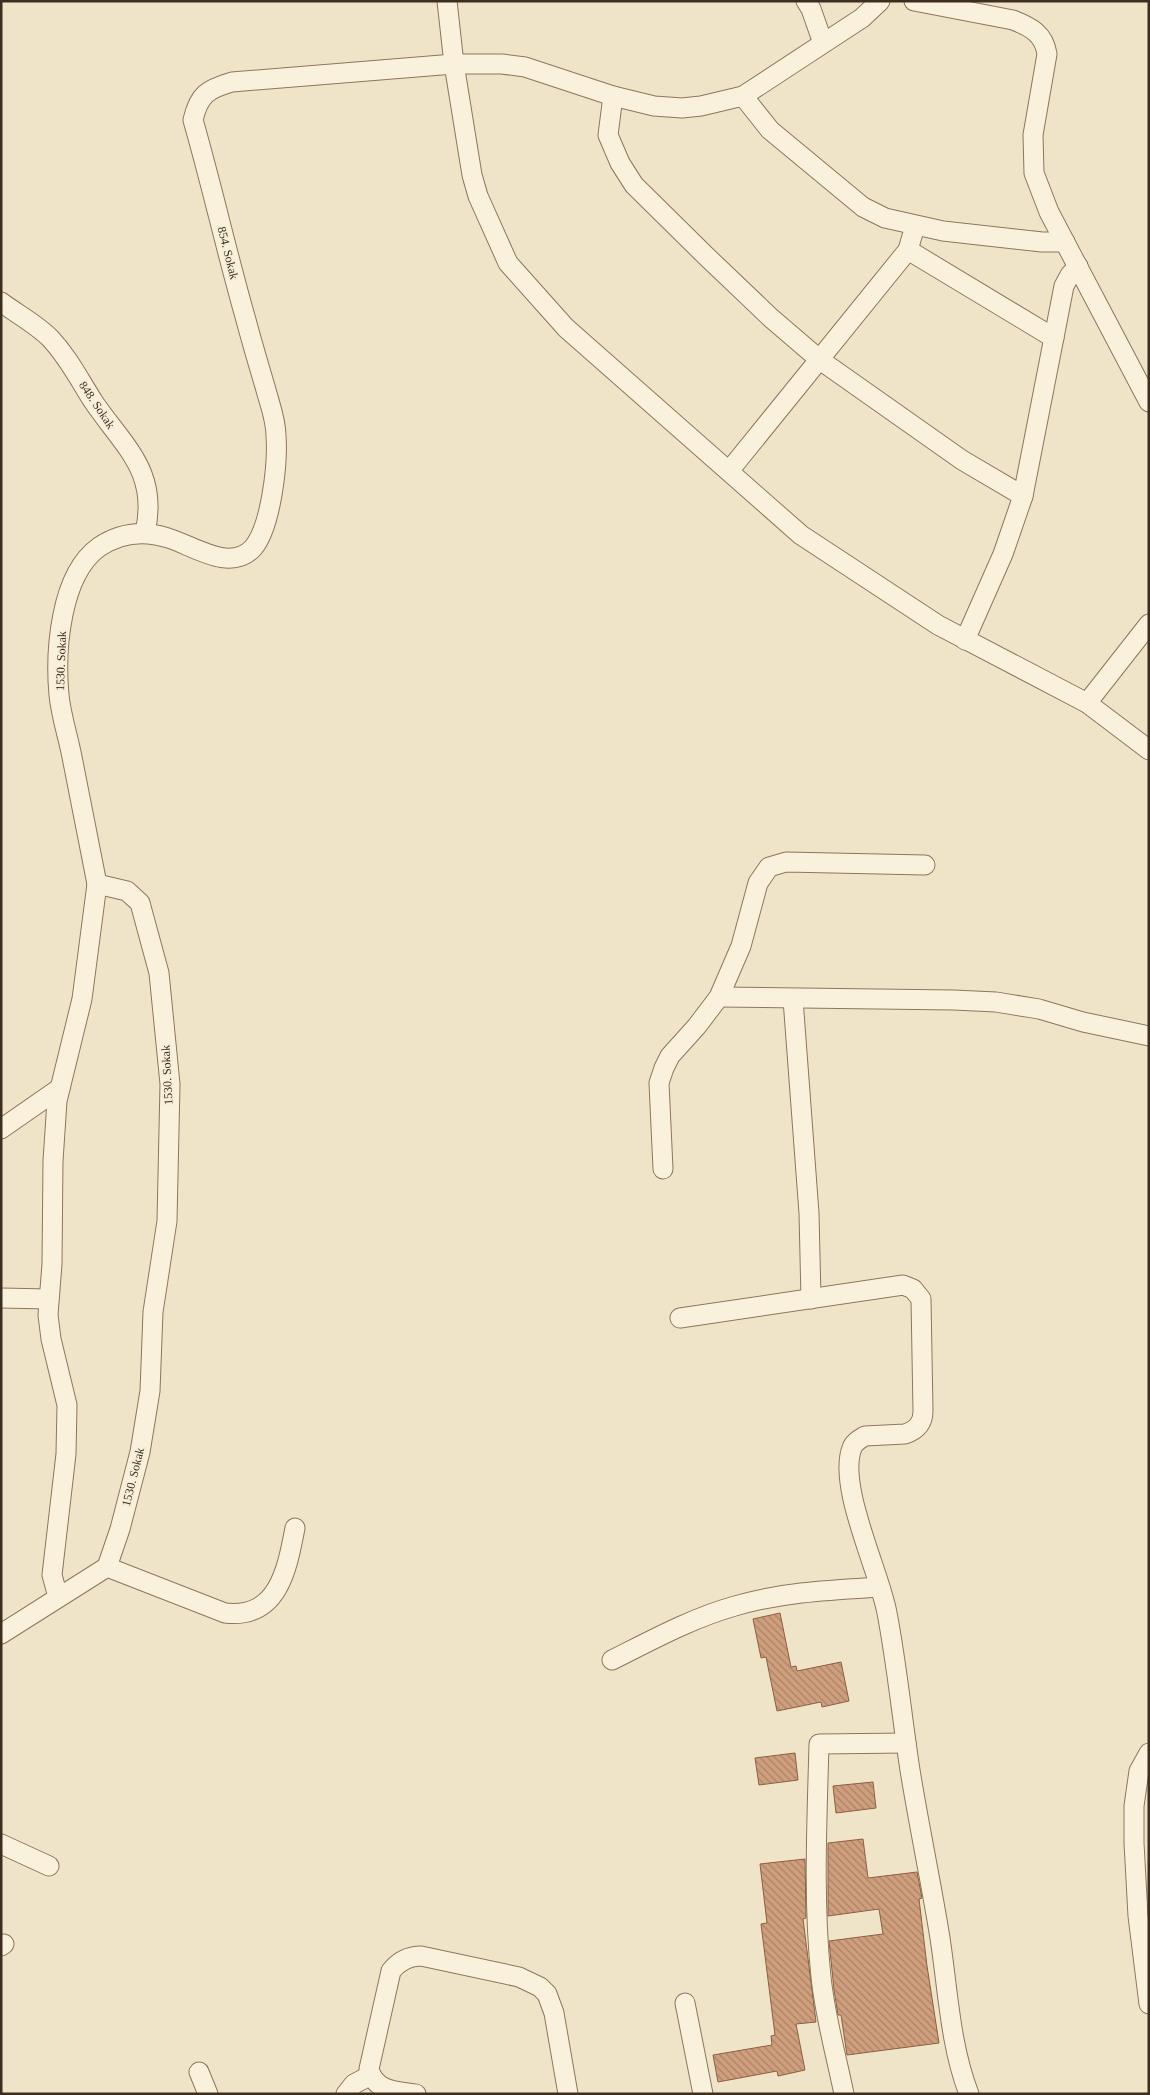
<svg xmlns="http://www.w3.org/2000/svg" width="1150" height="2095" font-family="Georgia,serif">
<defs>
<pattern id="building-back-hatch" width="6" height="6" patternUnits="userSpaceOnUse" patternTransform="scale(1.25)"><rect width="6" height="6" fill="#cf9f7d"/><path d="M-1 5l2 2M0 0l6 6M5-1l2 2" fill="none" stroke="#a98266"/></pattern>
</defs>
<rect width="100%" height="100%" fill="#f0e4c8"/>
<g fill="url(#building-back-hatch)" stroke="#8d5f41">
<polygon points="780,1613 791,1667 796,1666 797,1671 841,1662 849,1701 822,1707 821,1702 777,1711 766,1657 761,1658 753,1619"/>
<polygon points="795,1753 798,1780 759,1785 755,1758"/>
<polygon points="873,1782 876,1808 836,1813 833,1786"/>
<polygon points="863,1839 868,1878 917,1872 922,1898 919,1899 927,1966 939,2043 847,2055 841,2015 838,2015 834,1990 829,1941 883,1934 879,1909 828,1916 828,1843"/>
<polygon points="805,1859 806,1918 803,1919 816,2022 796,2024 805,2070 778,2076 777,2071 718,2082 713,2055 772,2045 771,2036 775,2035 761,1924 767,1923 760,1864"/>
</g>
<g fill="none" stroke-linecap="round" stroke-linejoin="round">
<g stroke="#8d765c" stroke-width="21">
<g id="minor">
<polyline points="447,1 454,64 472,175 478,196 508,263 566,328 801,535 938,625 1087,703 1149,750"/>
<polyline points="806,1 811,9 823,43"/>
<path d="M914 1 1013 20C1031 27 1044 34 1047 54L1033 135 1034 173 1049 212 1149 402"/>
<polyline points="613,96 608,135 620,163 634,185 706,256 771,318 820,360 962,460 1023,496"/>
<polyline points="743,96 770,130 863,207 885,218 943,231 1042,242 1065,242"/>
<polyline points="908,250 1054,338"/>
<path d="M1 302C17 314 36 324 50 338 68 357 79 379 93 401 124 447 159 471 145 533"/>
<polyline points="729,471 908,250 915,226"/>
<polyline points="965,640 1003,554 1023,496 1064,286 1070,275 1078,266"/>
<polyline points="1087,703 1149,624"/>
<polyline points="719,997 954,1000 996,1002 1039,1009 1083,1022 1149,1036"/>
<polyline points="793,999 809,1213 811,1299"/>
<polyline points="1,1129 60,1088"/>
<polyline points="663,1169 659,1083 664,1068 670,1056 697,1026 719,997 741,946 758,883 769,867 786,862 925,865"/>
<polyline points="1,1298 49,1299"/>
<path d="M680 1318 903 1285 913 1289 921 1299 923 1411C923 1423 917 1430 905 1434L865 1436C860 1439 854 1442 852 1448 837 1486 880 1573 887 1613 897 1665 902 1718 910 1770 919 1826 931 1882 940 1938 948 1990 950 2045 969 2094"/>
<path d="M107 1567 225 1613C278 1619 287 1570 295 1528"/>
<polyline points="58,1597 52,1575 66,1454 67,1405 51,1339 48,1315 52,1264 53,1161 57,1101 82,999 97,884"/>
<path d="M1 1634 107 1567 120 1529 140 1452 150 1391 153 1312 167 1221 170 1084 159 973 140 903 127 891 97 884C89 842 80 799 72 757 68 736 61 716 59 695 55 651 60 575 99 547 120 533 143 530 168 538 192 545 230 573 253 548 271 527 278 464 276 436 276 420 270 405 266 390 259 366 252 343 246 320 227 254 212 186 193 120 199 94 208 89 232 82L454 64H502L525 67 613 96 654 106 682 108 701 106 743 96 862 18 880 1"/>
<path d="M612 1660C652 1640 692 1618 735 1606 782 1592 831 1590 880 1587"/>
<polyline points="1149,1753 1139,1771 1134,1806 1134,1843 1138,1916 1149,2004"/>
<polyline points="1,1844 49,1866"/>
<polyline points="1,1946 4,1944"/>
<polyline points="685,2003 703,2094"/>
<polyline points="199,2072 208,2094"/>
<polyline points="346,2094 354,2084 371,2075"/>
<path d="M416 2094C397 2091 375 2092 369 2069L391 1971C399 1961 408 1956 421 1956L519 1977 540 1987 547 1994 554 2013 568 2094"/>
<path d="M844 2094C836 2055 825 2016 821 1977 813 1900 817 1821 819 1744L906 1743"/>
</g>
</g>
<use href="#minor" stroke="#faf1dc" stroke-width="19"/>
</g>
<g text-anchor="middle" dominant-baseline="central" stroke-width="4" stroke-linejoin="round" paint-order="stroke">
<g font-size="12" fill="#3d2e20" stroke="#f7eed8">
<text transform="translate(228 253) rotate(76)">854. Sokak</text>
<text transform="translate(97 405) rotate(56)">848. Sokak</text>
<text transform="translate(61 661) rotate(-88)">1530. Sokak</text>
<text transform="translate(167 1075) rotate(-93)">1530. Sokak</text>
<text transform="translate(133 1477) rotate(-76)">1530. Sokak</text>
</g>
</g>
<rect width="1150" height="2095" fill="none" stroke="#3d2e20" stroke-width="5"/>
</svg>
